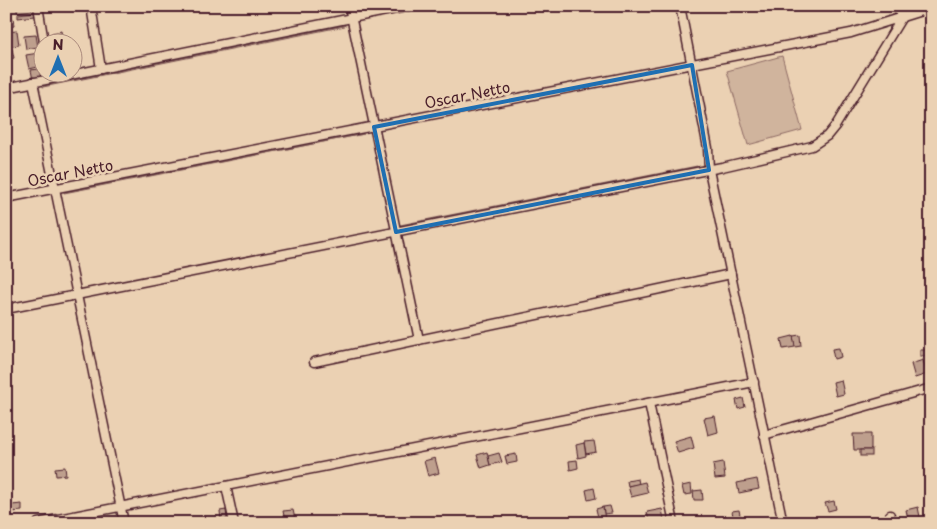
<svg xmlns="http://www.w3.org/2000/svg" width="937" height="529" font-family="'Playpen Sans',sans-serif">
<rect width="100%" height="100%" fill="#ebd1b3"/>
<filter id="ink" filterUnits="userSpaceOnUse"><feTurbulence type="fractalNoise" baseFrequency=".02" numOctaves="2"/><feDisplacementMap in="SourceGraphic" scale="10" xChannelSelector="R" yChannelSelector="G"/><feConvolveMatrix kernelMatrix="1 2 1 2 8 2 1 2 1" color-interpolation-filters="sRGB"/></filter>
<g filter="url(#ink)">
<polygon fill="#d0b49d" stroke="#8d6a64" points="782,56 802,130 748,145 727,71"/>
<g fill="#ac8b7d" stroke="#85605c">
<polygon points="345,25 345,26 43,87 43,86"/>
<polygon points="364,134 64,193 64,192"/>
<polygon points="697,166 697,167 400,226 400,225"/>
</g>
<g fill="#be9f8d" stroke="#4a1f2b">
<polygon points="31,6 32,10 17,12 17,8"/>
<polygon points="34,12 35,16 18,18 18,14"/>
<polygon points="13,18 14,26 6,28 6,19"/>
<polygon points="17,31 19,45 6,47 6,32"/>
<polygon points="61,31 63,42 54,42 52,33"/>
<polygon points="36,35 38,47 26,49 24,36"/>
<polygon points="12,49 14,58 7,60 6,50"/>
<polygon points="39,53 42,66 29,69 26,55"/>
<polygon points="39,69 41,78 33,80 31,70"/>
<polygon points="800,335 801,346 795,347 793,336"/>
<polygon points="793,336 795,347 783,349 781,339"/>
<polygon points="839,348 841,357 834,359 832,349"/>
<rect x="920" y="350" width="8" height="6"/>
<polygon points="923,360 927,374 915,378 911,364"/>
<polygon points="841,380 844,394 836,396 833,382"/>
<polygon points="743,398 745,407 738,409 736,400"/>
<polygon points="715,416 718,432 708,435 704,418"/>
<polygon points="853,434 871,434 871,450 854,450"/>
<polygon points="691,436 694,448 678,453 674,441"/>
<polygon points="594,441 596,452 586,454 584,442"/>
<polygon points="584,443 586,456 578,458 576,445"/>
<rect x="860" y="450" width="12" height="6"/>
<polygon points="487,452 490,465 481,468 477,455"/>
<polygon points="499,453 502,462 490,465 488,456"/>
<polygon points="516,454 517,462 507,464 505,456"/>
<polygon points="435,458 439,473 428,476 424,461"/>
<polygon points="577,460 578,468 570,470 569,461"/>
<polygon points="723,462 725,478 715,479 713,464"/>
<polygon points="65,467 66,475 56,476 55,468"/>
<polygon points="638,479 639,484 628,486 627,481"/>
<polygon points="757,479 759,489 739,493 737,483"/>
<polygon points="645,482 648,493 631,497 628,486"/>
<polygon points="691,484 692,494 684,495 682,486"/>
<polygon points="594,488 596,498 588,500 586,490"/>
<polygon points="702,490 703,500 694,500 693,491"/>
<polygon points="834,501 836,509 828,511 825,503"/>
<polygon points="22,504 22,511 12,512 12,505"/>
<polygon points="610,506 612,513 604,514 603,507"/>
<polygon points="603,507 605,520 599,521 596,509"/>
<polygon points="918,507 921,522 909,523 906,510"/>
<polygon points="662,509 664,520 649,522 647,512"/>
<polygon points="226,510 227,519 221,520 220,511"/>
<polygon points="293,510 295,519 285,521 283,511"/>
<polygon points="739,510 741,520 734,521 732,511"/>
</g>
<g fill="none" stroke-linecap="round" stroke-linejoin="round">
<g stroke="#4a1f2b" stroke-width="11">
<g id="street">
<polyline points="38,6 44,42"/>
<polyline points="91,6 101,69"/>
<polyline points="349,6 419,340"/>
<polyline points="680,6 708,148 709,170 783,523"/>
<polyline points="33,82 124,523"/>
<polyline points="6,88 411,6"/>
<polyline points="6,198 851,33 931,8"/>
<polyline points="6,309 722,167 812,146 827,136 836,125 902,17 896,6"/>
<polyline points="314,362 731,274"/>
<polyline points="649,403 674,523"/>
<polyline points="764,435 931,388"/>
<polyline points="226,486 234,523"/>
<polyline points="890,515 892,523"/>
<polyline points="38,523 754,382"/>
</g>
</g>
<use href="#street" stroke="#ebd1b3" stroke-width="8"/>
</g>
</g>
<path fill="none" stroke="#1f6fb2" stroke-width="4" stroke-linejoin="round" d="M692 65 709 170 396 232 374 127Z"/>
<g text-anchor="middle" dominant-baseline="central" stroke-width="5" stroke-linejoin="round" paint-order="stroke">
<g font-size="15" fill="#4a1f2b" stroke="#ebd1b3">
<text transform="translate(467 94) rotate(-11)">Oscar Netto</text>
<text transform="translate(70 172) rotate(-11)">Oscar Netto</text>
</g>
</g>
<rect width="937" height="529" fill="none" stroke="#ebd1b3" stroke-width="25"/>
<rect x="12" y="12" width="912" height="504" fill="none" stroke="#4a1f2b" stroke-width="2" filter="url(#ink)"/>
<g transform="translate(58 58)"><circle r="24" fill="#ebd1b3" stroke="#ab8a7d"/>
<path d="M0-4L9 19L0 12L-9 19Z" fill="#1f6fb2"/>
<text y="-8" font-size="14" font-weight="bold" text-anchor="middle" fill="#4a1f2b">N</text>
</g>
</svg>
